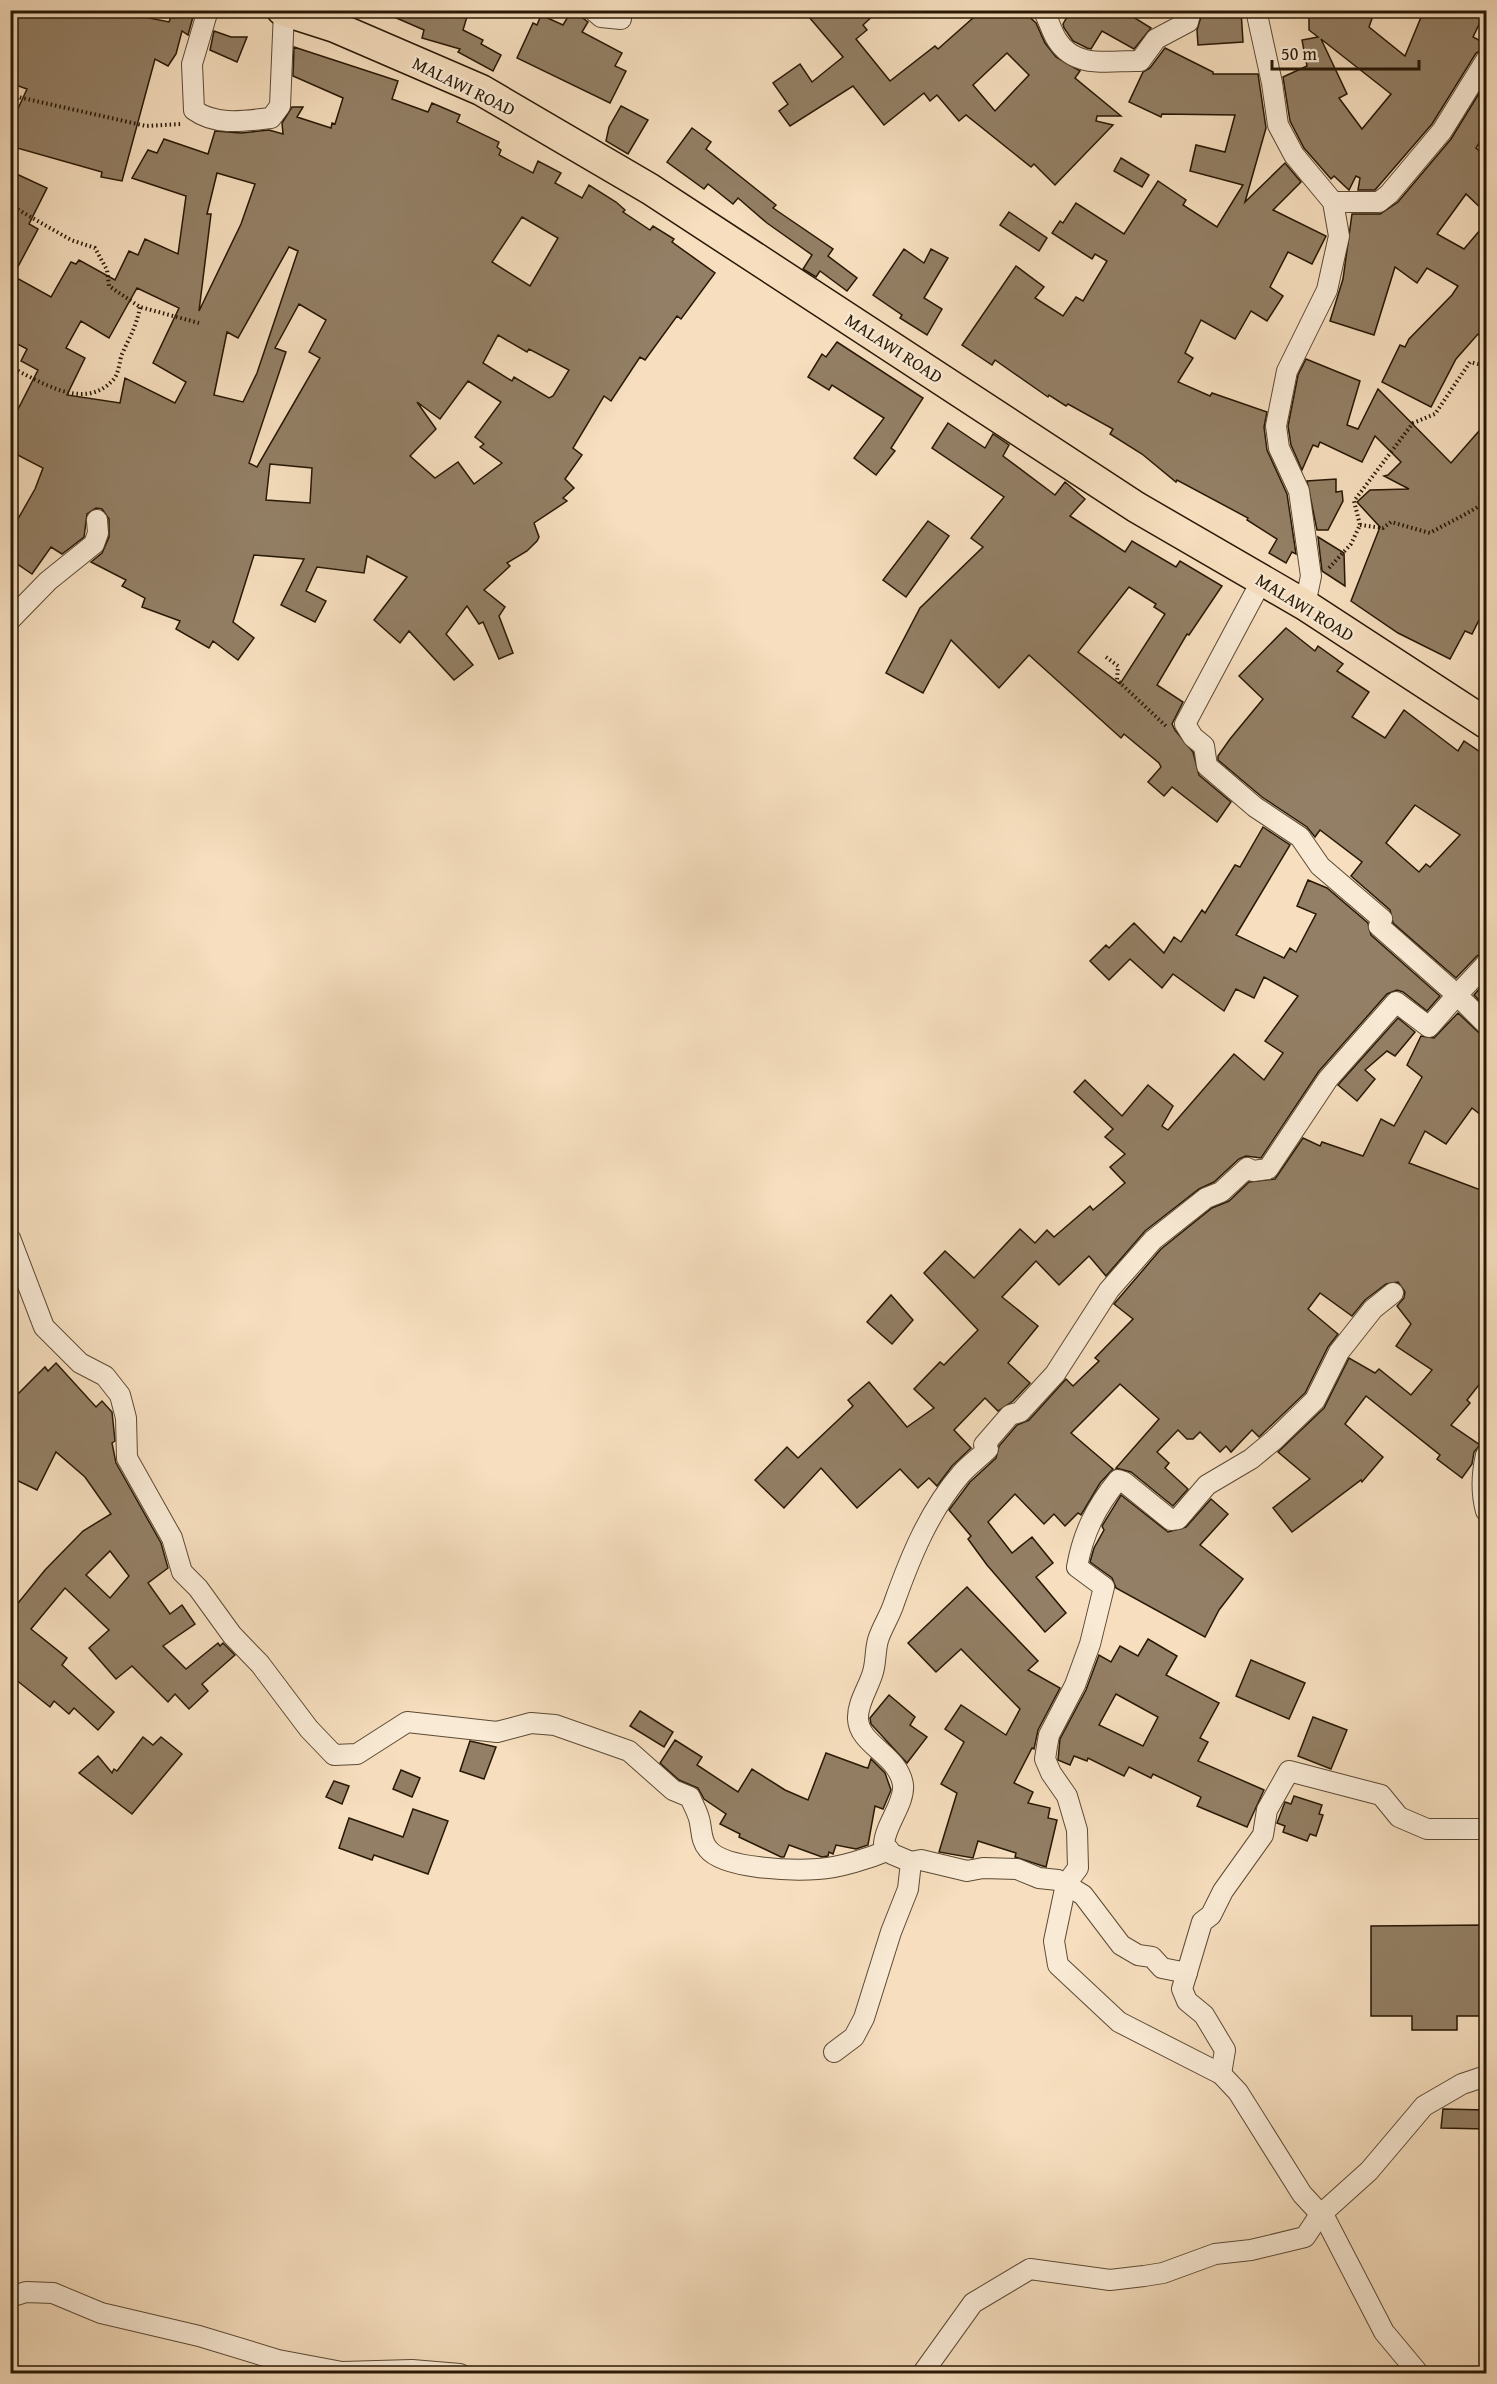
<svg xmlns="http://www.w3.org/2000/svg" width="1497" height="2384" font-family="'Gentium Book Plus',serif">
<rect width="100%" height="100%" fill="#f6debe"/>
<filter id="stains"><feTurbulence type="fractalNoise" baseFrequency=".00333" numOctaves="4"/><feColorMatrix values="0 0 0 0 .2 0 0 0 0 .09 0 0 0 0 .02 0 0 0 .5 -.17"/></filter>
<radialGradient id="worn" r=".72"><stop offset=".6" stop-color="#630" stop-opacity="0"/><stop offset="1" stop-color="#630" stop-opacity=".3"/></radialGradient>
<g fill="#937f65" stroke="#281805" stroke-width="1.5" fill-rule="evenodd">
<polygon points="15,10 109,10 169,22 171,17 174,18 175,10 194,13 188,35 182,31 176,54 168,66 155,59 122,181 101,177 102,172 10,146 10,126 27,89 10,83 10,24"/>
<polygon points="378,10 469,10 463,30 483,40 481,44 501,55 493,71 458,52 460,49 422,38 424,30"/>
<polygon points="572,10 588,22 582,32 622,53 615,66 626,71 610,103 517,58 533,23 537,25 541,15 563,25"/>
<path d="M803 10H879L863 25 867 30 856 39 890 81 935 46 938 49 982 10H1022L1036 23 1045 43 1056 57 1080 71 1075 78 1121 116H1097L1096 121 1113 125 1055 185 1034 164 1031 167 966 115 959 121 937 95 930 101 924 93 884 125 853 86 790 126 779 111 788 104 773 83 800 64 812 82 843 57ZM1007 53 1029 75 995 111 973 85Z"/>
<polygon points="1071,10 1122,10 1151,28 1134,49 1102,31 1091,49 1087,48 1073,41 1064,28 1063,24"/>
<polygon points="1203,10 1241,10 1243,42 1198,45 1197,30"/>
<path d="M1309 10H1375L1369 27 1405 56 1424 10H1486L1473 37 1486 44V48L1476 53 1432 124 1375 190H1358L1360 178 1356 176 1349 190 1334 176 1331 179 1304 148 1290 121 1283 77 1307 66 1302 40 1318 37 1309 30ZM1321 39 1391 94 1362 129 1339 98 1347 94Z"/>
<polygon points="214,31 231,37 247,37 237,62 210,50"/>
<path d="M294 47 398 81 392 99 428 112 432 103 460 115 457 122 499 142 497 147 501 150 499 155 533 173 538 161 561 173 555 183 582 198 589 185 616 202 625 210 623 212 650 230 653 226 674 239 672 242 715 273 681 319 677 316 645 360 640 357 611 401 604 396 573 448 582 455 565 479 574 488 563 498 567 501 534 523 539 537 537 541 527 551 507 563 510 566 484 590 505 607 499 616 513 653 499 659 483 622 479 624 467 606 446 634 473 665 454 680 409 631 400 643 374 620 407 577 367 556 364 573 317 567 306 591 326 601 315 622 281 605 304 559 254 555 233 622 254 638 238 660 213 641 209 648 176 629 180 621 142 607 145 598 122 586 126 580 91 562 102 553 109 537V519L102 509 96 508 87 514 84 537 62 554 51 547 32 574 10 559V533L35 489 43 468 10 451V425L38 370 21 361 27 349 10 340V171L47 188 29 224 38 229 13 276 51 297 71 262 76 264 79 260 115 280 129 251 138 255 145 239 178 254 186 196 132 178 148 150 157 153 164 139 208 154 215 131 241 133 269 130 283 134 282 123 292 107H303L297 117 331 128 332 123 335 124 343 98 293 76ZM217 173 255 184 241 224 199 311 211 214H207ZM522 217 558 238 530 286 492 262ZM289 247 298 251 257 373 243 402 214 395 227 332 238 338ZM137 288 179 308 153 363 186 382 175 403 125 378 120 403 67 395 85 358 66 348 81 321 109 338ZM299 304 326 320 309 352 320 358 257 467 249 463 286 352 275 348ZM498 335 527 352 529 349 569 370 553 396 549 398 514 377 512 381 483 363ZM468 381 501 402 475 437 484 444 480 447 502 463 474 484 458 462 435 478 410 456 436 429 417 402 440 419ZM270 464 312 468 310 503 266 500Z"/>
<polygon points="1165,48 1213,72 1213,74 1258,74 1266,128 1245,202 1285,163 1301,182 1273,210 1326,236 1312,264 1288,252 1270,287 1283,296 1267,321 1251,311 1235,339 1201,320 1185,353 1193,358 1178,382 1210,396 1212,393 1267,412 1264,427 1267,450 1287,494 1296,554 1292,552 1286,563 1269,553 1277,539 1247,520 1248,518 1177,480 1176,482 1142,454 1110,434 1113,429 1068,404 1066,406 1049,395 1048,397 995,360 992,365 962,345 1016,266 1044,287 1035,298 1063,316 1076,297 1083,301 1107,261 1095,254 1092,259 1052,233 1060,221 1063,223 1076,203 1124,234 1158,181 1186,200 1183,205 1217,227 1243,185 1190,171 1196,145 1225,152 1235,115 1162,114 1161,117 1129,102 1143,72 1150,68"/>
<polygon points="1486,82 1486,133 1476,148 1486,156 1486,213 1466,194 1437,234 1464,249 1486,223 1486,342 1478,334 1456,359 1431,407 1382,382 1400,345 1405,347 1409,339 1452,295 1458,286 1427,268 1417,283 1395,267 1374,335 1330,321 1343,279 1352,214 1380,214 1398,202 1451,139"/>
<polygon points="621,106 648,120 628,154 606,141 609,127"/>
<polygon points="692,128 711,142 706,149 776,205 773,208 833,249 828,256 857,278 847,291 820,271 816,277 803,269 812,255 767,223 738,198 733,204 708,184 704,189 667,162"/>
<polygon points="1121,158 1149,175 1142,187 1114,171"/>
<polygon points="1009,212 1047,238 1039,251 1000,225"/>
<polygon points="904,249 924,263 931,249 948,258 924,298 942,309 927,335 900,318 902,315 873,295"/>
<polygon points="837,342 923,398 891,448 895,451 876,475 854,458 884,418 832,385 829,390 808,377 822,354 826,357"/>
<polygon points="1306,359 1360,381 1347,425 1358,429 1378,389 1451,463 1486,423 1486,489 1479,498 1486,504 1486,606 1472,634 1465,631 1450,659 1398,633 1351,601 1380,527 1357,502 1370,490 1409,489 1384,476 1388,475 1401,462 1375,436 1362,462 1320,442 1318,447 1313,445 1302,470 1291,445 1288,426 1298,375"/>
<path d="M948 423 985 448 993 434 1009 445 1003 456 1055 495 1065 482 1085 499 1070 516 1125 552 1132 541 1176 567 1180 561 1222 586 1189 635 1187 634 1157 685 1183 702 1172 724 1175 730 1193 752 1199 775 1231 802 1217 822 1172 787 1164 796 1148 782 1161 767 1159 763 1124 734 1121 738 1029 655 999 688 951 640 923 693 886 673 920 608 983 547 971 538 1004 497 932 448ZM1129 587 1156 604 1154 607 1165 614 1120 684 1078 652Z"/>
<polygon points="1336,479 1336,492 1342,491 1343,501 1328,530 1317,530 1307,481"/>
<polygon points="928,521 949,536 906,597 883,580"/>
<polygon points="1318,537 1344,553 1345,586 1322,571"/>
<path d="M1286 628 1315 651 1318 646 1343 664 1337 671 1369 692 1352 717 1385 738 1404 710 1458 751 1464 741 1486 756V952L1477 956 1456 978 1393 923 1390 910 1351 876 1362 862 1320 830 1315 837 1307 827 1262 797 1218 760V756L1230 739 1263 699 1239 676ZM1415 805 1460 835 1430 867 1426 864 1419 872 1386 843Z"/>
<polygon points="1263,827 1290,845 1236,935 1284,958 1290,948 1296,952 1316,914 1297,906 1308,880 1327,888 1368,923 1371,935 1440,996 1427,1011 1403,992 1397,990 1387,994 1319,1071 1261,1158 1246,1156 1239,1159 1214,1182 1199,1189 1145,1231 1106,1276 1089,1256 1059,1285 1036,1261 1002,1297 1038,1326 1008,1363 1030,1383 1013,1401 998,1411 985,1398 954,1430 971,1448 952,1466 937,1486 929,1478 918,1488 900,1469 857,1508 821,1468 784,1508 755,1480 787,1447 798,1458 853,1406 848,1400 869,1382 907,1427 934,1408 914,1389 940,1362 944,1365 978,1330 924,1273 945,1251 974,1278 1020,1229 1035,1243 1047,1230 1054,1237 1090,1206 1093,1210 1125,1183 1110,1167 1125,1154 1105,1137 1113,1129 1074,1092 1085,1080 1122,1116 1148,1085 1173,1106 1162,1126 1168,1130 1234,1054 1264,1080 1283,1053 1265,1041 1298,996 1264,977 1254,998 1236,989 1224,1011 1173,974 1162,988 1130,959 1109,980 1090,961 1106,945 1109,948 1134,923 1164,953 1174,937 1181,942 1202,910 1205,913 1235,865 1240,867"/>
<polygon points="1486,981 1486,1008 1474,995"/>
<polygon points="1458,1013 1478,1032 1486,1036 1486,1119 1472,1108 1446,1144 1425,1131 1409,1163 1486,1192 1486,1376 1467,1400 1470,1403 1451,1425 1480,1445 1474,1452 1472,1464 1462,1478 1437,1459 1440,1455 1366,1396 1345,1424 1383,1457 1362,1482 1361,1480 1292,1532 1273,1508 1310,1479 1278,1452 1324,1408 1349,1358 1375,1373 1379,1369 1411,1395 1432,1370 1396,1346 1411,1324 1397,1306 1404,1298 1405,1292 1398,1282 1386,1284 1365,1300 1352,1316 1320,1293 1308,1309 1338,1334 1328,1347 1305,1393 1259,1437 1252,1430 1231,1452 1226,1446 1220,1452 1200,1432 1193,1439 1187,1439 1178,1430 1157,1452 1169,1463 1165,1468 1188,1489 1173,1506 1131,1472 1116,1468 1159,1419 1120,1384 1071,1433 1113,1469 1100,1483 1081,1515 1078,1513 1065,1526 1054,1514 1044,1524 1015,1494 988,1522 1012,1553 1032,1537 1053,1563 1036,1577 1066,1613 1045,1632 987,1565 968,1539 971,1536 949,1510 970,1482 996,1458 999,1446 1017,1425 1029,1420 1066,1379 1073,1386 1099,1361 1095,1358 1133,1319 1114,1304 1161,1249 1212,1208 1229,1201 1249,1182 1275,1179 1303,1138 1320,1146 1322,1142 1363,1156 1381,1119 1394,1126 1422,1077 1407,1065 1421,1036 1434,1038"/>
<polygon points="1398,1018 1415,1032 1395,1056 1387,1051 1365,1070 1375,1079 1357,1101 1338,1085"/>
<polygon points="891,1295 913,1320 892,1344 867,1322"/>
<path d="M56 1363 96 1407 102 1401 112 1412 115 1441 112 1443 116 1463 161 1543 168 1568 148 1583 170 1614 182 1605 195 1624 163 1646 186 1669 218 1643 220 1646 223 1643 235 1655 202 1684 208 1691 189 1709 175 1694 168 1702 132 1666 116 1679 89 1648 109 1630 65 1588 31 1629 67 1658 62 1665 114 1712 98 1730 74 1708 69 1714 54 1701 50 1707 10 1675V1613L45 1570 83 1531 111 1514 85 1477 56 1452 37 1490 10 1477V1408L15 1397 45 1367 48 1371ZM110 1551 129 1576 110 1598 86 1575Z"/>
<polygon points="1121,1495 1168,1532 1186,1527 1211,1499 1228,1514 1200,1545 1243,1579 1219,1610 1205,1637 1116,1588 1112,1578 1090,1562 1094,1548 1104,1530 1102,1526"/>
<polygon points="967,1587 1038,1661 1028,1670 1060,1688 1038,1730 1034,1749 1032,1748 1014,1783 1033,1792 1028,1803 1050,1808 1048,1818 1057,1820 1046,1867 1015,1857 1016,1853 978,1841 973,1858 939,1852 957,1793 941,1784 964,1742 945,1729 961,1705 1006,1735 1020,1709 961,1649 936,1672 908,1643"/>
<path d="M1148 1639 1177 1656 1166 1675 1219 1703 1200 1738 1208 1742 1198 1761 1264 1790 1247 1827 1197 1806 1201 1797 1153 1774 1151 1778 1129 1767 1124 1776 1088 1758 1087 1761 1074 1756 1070 1765 1058 1760 1060 1739 1086 1690 1099 1655 1111 1662 1120 1646 1138 1656ZM1116 1694 1158 1717 1143 1746 1099 1725Z"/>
<polygon points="1251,1660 1305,1683 1289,1719 1236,1696"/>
<polygon points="889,1695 915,1717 910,1725 927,1737 907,1763 871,1724 870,1718"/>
<polygon points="640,1711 673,1732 664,1747 630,1726"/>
<polygon points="1313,1717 1347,1730 1331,1769 1298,1756"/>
<polygon points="143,1737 153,1745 161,1737 182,1754 132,1814 79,1773 98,1756 112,1773 114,1769 117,1771"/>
<polygon points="675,1740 702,1757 697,1765 738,1792 752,1769 785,1790 808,1800 826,1753 864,1767 868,1768 871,1759 885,1773 891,1790 883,1809 875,1806 868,1845 856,1849 836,1845 833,1854 829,1852 828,1856 822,1857 789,1845 784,1857 781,1857 739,1837 740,1834 720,1824 726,1814 704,1799 698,1788 679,1780 660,1763"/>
<polygon points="470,1741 496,1747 484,1779 460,1771"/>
<polygon points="401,1770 420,1778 412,1797 393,1789"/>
<polygon points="334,1781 349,1786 342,1804 326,1797"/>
<polygon points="1294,1796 1322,1805 1319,1814 1323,1815 1316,1836 1310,1834 1307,1841 1283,1832 1285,1826 1277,1823 1285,1802 1291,1804"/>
<polygon points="413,1809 448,1821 428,1874 374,1855 372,1860 339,1848 349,1818 403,1837"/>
<polygon points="1486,1925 1486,2016 1457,2016 1457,2030 1412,2030 1412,2016 1371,2016 1371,1926"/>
<polygon points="1443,2109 1486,2110 1486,2129 1441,2128"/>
</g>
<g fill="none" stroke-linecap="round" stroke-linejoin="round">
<g stroke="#5c4a33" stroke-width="22">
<g id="street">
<path d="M208 10 192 64 194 110C216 126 244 121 271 118L280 106 284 11"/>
<polyline points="593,10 601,17 621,19"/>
<path d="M1043 10C1049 20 1051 31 1057 40 1076 70 1110 60 1140 61L1156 39 1188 22 1191 10"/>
<polyline points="1256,10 1272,83 1278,125 1294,155 1333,202 1339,236 1327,290 1287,371 1276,426 1279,448 1299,491 1311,576 1305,605"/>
<polyline points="1333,202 1379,202 1389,194 1442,131 1486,60"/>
<polyline points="10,620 48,581 94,544 98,533 97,520"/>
<polyline points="1486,964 1457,995 1486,1024"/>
<path d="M10 1238 44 1327 80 1363 105 1376 120 1395 126 1418 127 1458 172 1538 182 1572 198 1588 232 1635 260 1664 309 1729 334 1755 357 1754 407 1722 497 1732 531 1723 555 1725 629 1751 673 1790 690 1797C693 1805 699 1814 700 1823 702 1832 701 1841 708 1849 724 1869 793 1871 818 1869 839 1868 870 1858 889 1850"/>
<path d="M1393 1293 1373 1309 1339 1352 1315 1400 1274 1440 1251 1459 1207 1485 1178 1519 1171 1520 1124 1482 1118 1480C1096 1507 1083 1533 1077 1567L1104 1587 1090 1644 1075 1685 1049 1735 1047 1746 1045 1759 1051 1773 1067 1796 1077 1830 1078 1868 1066 1884 1054 1941 1058 1965 1119 2022 1221 2074 1238 2092 1302 2194 1326 2220 1384 2332 1419 2374"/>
<path d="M1486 1455C1482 1473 1481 1493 1486 1511"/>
<polyline points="911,1862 921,1860 967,1871 983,1868 1017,1869 1039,1878 1058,1880 1083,1895 1121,1945 1138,1955 1152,1957 1162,1968 1187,1973"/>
<path d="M834 2052 854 2037 864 2018 891 1932 908 1889 911 1862 892 1854 884 1844C885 1825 905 1803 903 1785 899 1755 859 1745 858 1719 857 1703 869 1687 873 1672 876 1662 875 1651 878 1640 882 1627 890 1616 894 1603 910 1558 929 1511 961 1474 969 1465 979 1458 988 1449L984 1445 1010 1415 1020 1412 1055 1374 1109 1290 1153 1240 1206 1198 1221 1192 1247 1168 1253 1171 1268 1169 1328 1079 1396 1002 1429 1027 1457 995 1379 926 1382 919 1320 866 1300 837 1255 807 1207 766 1204 746 1193 737 1185 724 1262 580"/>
<polyline points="1221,2074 1225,2050 1204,2015 1187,2001 1182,1989 1202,1922 1211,1915 1223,1891 1263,1835 1267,1810 1289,1771 1381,1795 1399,1817 1427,1829 1486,1829"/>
<polyline points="10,2297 26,2292 53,2293 101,2313 199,2336 278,2360 342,2372 412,2370 460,2374"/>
<polyline points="922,2374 973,2303 1030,2269 1110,2280 1144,2276 1163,2273 1215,2254 1251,2250 1305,2237 1319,2216 1369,2171 1424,2106 1462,2084 1486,2076"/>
</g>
</g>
<g stroke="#281805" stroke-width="33">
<polyline id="primary" points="282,10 335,27 481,90 650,189 1136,507 1305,605 1486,723"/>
</g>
<g stroke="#281805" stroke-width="4" stroke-dasharray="1.5 3" stroke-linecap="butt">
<polyline points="10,94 18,97"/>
<polyline points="10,116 18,97 146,126 182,124"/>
<polyline points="10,205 71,240 95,248 107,270 109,286 140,307 199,323"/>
<path d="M10 367C40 381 84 412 113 380 119 374 119 362 122 354 130 336 136 328 140 307"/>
<path d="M1360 525 1383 528 1391 522 1430 533C1449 522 1469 514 1486 501"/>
<polyline points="1329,568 1351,544 1360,525 1354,501 1413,423 1435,414 1470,362 1486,366"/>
<polyline points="1106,657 1118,666 1117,680 1167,727"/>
</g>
<use href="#street" stroke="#f9ead5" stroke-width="20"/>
<use href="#primary" stroke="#f6debe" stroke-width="30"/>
</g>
<g text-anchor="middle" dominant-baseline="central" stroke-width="4.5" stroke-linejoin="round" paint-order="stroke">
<g font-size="18" fill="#281805" stroke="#f9ead5">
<text transform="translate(464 86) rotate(26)">MALAWI ROAD</text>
<text transform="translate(894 348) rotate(33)">MALAWI ROAD</text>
<text transform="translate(1305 607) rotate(32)">MALAWI ROAD</text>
</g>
</g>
<rect width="1497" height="2384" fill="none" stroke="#f6debe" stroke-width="36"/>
<rect x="12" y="12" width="1473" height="2360" fill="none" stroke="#281805" stroke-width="3"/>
<rect x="18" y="18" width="1461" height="2348" fill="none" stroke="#281805" stroke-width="1.5"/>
<path d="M1272 60v9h147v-9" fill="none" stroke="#281805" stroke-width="3"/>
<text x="1281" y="60" font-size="18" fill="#281805" stroke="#f9ead5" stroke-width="4.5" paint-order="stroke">50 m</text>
<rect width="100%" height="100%" filter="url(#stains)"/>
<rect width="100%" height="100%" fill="url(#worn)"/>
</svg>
